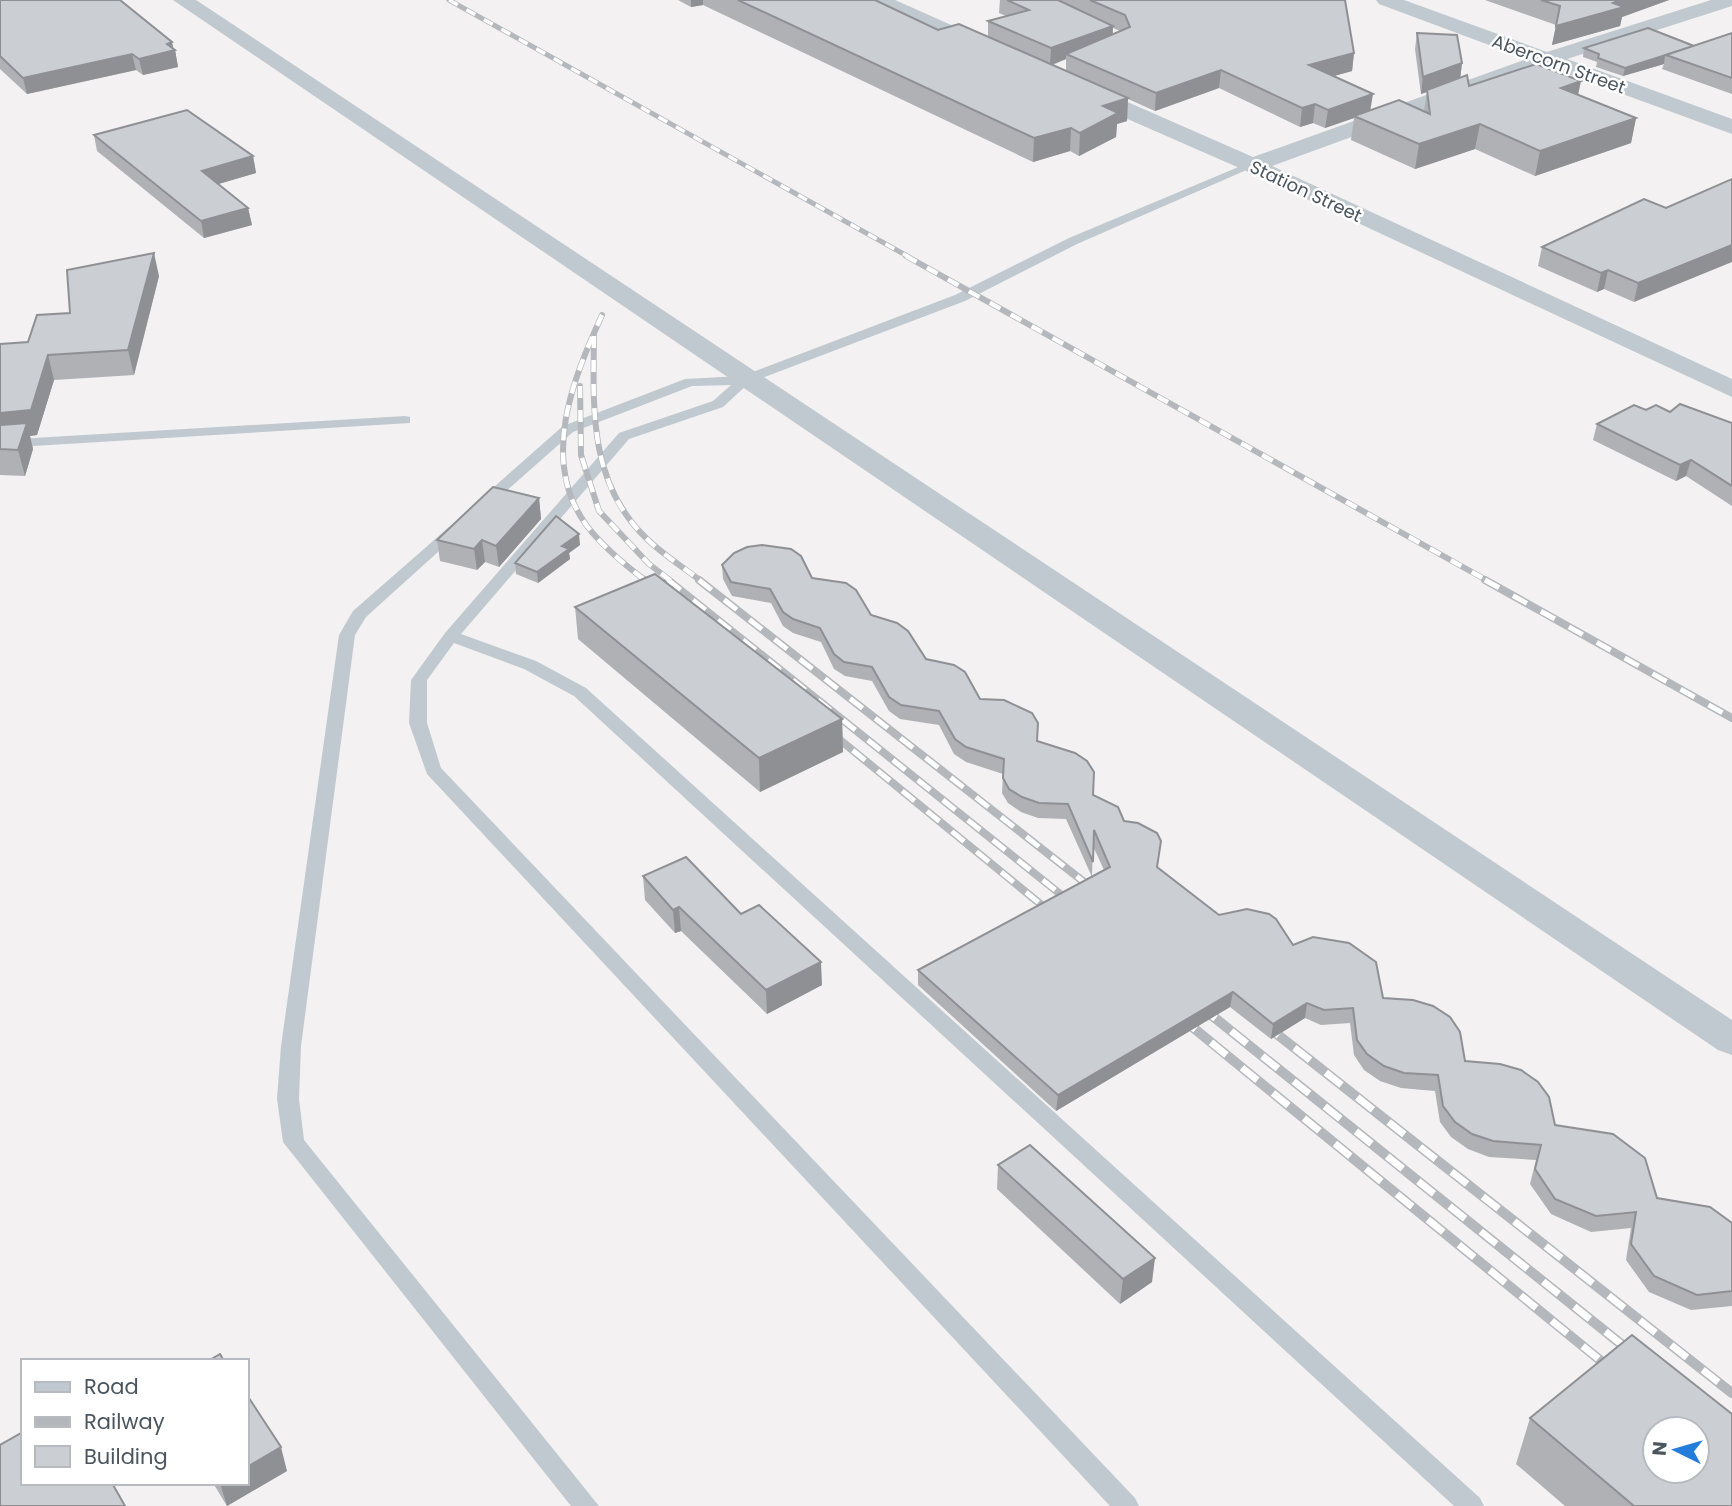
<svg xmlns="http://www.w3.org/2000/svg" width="1732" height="1506" font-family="Poppins,sans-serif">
<rect width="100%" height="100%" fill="#f3f1f1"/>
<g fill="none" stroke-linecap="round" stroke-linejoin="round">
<g fill="#c0c9cf" fill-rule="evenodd">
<polygon points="1248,163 1258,165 1077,244 965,301 749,383 723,407 629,439 461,634 536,661 586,688 1480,1498 1484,1506 1454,1506 574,696 524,669 454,643 427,680 427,723 441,768 1135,1498 1139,1506 1110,1506 427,774 409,723 411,680 445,633 619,433 713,401 731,385 692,386 573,432 487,508 477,508 475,505 477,502 563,426 685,379 742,376 955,295 1069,238"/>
<polygon points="405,416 410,417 410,423 0,448 0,440"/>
<polygon points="454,525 459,527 462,530 459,533 366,617 355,635 301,1046 299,1099 304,1140 599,1506 571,1506 283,1142 277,1099 281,1046 339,635 353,611 449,527"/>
</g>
<g fill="#c0c9cf" fill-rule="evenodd">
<polygon points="173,0 196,0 1732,1020 1732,1055 1718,1050"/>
<polygon points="868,0 895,0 994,44 997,48 987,54 980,52 871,4"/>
<polygon points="1376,0 1404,0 1547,52 1711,0 1732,0 1732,6 1567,59 1732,119 1732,134 1546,66 1272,166 1732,379 1732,397 1244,170 1075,96 1072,91 1083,85 1091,86 1253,157 1527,59 1379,4"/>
</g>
<g stroke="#b4b7bb" stroke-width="5">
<polyline id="rail-far3" points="449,0 909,257"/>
</g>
<g stroke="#b4b7bb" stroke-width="6">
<g id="rail-far2">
<polyline points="906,256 1488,581"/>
<path d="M602 315C573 379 539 461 587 526 603 547 625 565 646 581"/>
<path d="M594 336C593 409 589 483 646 538 662 554 683 567 701 581"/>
<polyline points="580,386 581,455 599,511 649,564 671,581"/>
</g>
</g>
<g stroke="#b4b7bb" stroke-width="8">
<g id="rail-far1">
<polyline points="644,580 657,590"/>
<polyline points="668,580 1074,905"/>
<polyline points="699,580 1098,893"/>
<polyline points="1485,580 1732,718"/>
<polyline points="828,730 1055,916"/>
</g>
</g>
<g stroke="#b4b7bb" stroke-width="10">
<g id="rail">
<polyline points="1200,1006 1636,1356"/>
<polyline points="1180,1017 1617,1374"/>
<polyline points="1263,1023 1732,1393"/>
</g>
</g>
<use href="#rail-far3" stroke="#fff" stroke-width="3.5" stroke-dasharray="10" stroke-linecap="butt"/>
<use href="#rail-far2" stroke="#fff" stroke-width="4.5" stroke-dasharray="12" stroke-linecap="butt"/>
<use href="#rail-far1" stroke="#fff" stroke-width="5" stroke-dasharray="16" stroke-linecap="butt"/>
<use href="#rail" stroke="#fff" stroke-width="7" stroke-dasharray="20" stroke-linecap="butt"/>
</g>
<g fill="#afb1b5" fill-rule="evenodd">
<polygon points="0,0 173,49 175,50 178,67 143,75 136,70 27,94 0,69"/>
<path d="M678 0H875L938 30 988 36V21L1006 16 999 13 1000 0H1345L1354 53 1352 71 1333 76 1370 110 1424 111 1427 92 1421 94 1415 49 1417 33 1462 63 1460 78 1469 86 1578 95 1636 118 1631 143 1535 176 1475 149 1415 169 1351 140 1354 118 1325 128 1313 123 1300 127 1219 88 1155 111 1128 99 1127 121 1117 124 1116 137 1079 156 1070 151 1033 162 703 5 691 7ZM1113 28 1120 31 1113 34ZM1066 59V70L1053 65Z"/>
<polygon points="1485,0 1669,0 1622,17 1620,26 1552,45 1556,25"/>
<polygon points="1732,33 1732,94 1662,69 1664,64 1623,76 1596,67 1597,62 1583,57 1584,48 1694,46"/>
<polygon points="94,135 253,156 256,173 218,184 248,208 252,225 204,238 97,151"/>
<polygon points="1666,208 1634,302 1604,289 1597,292 1538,266 1542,247"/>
<polygon points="159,276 134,375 54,380 37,435 30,436 33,449 25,476 0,475 0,344 28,342 70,313"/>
<polygon points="1646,410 1670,412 1732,423 1732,506 1686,476 1676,481 1593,440 1597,424"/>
<polygon points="539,498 541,519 499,567 485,562 477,570 440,561 437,540"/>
<polygon points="580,545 569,553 570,559 538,583 516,574 515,563"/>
<polygon points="722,565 812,578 871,615 926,659 1037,741 1093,795 1124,821 1157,867 1219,915 1293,945 1383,998 1465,1061 1657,1198 1732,1223 1732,1306 1691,1310 1649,1292 1626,1260 1631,1228 1591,1232 1551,1214 1530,1184 1536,1160 1489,1157 1468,1149 1451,1137 1440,1122 1435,1091 1401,1088 1380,1081 1364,1070 1354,1055 1350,1023 1321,1025 1305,1018 1271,1039 1230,1007 1056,1111 918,985 918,970 1104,870 1093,846 1092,877 1066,819 1038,818 1021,812 1008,803 1002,793 1003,774 966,762 954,754 939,725 900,719 889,711 872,681 845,676 834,669 821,642 793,633 783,626 771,603 732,596 723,579"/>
<polygon points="575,607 842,719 843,752 760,792 578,639"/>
<polygon points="643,876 741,914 822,985 767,1014 681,931 675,933 645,900"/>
<polygon points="998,1165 1152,1282 1120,1304 997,1189"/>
<polygon points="1530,1418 1732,1506 1565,1506 1516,1464"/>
<polygon points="287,1471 227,1506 213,1483 247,1483"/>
</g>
<g fill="#8e9094">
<polygon points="691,0 703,0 703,5 691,7"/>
<polygon points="1620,0 1669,0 1622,17 1620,26 1552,45 1556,26"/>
<polygon points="1113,26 1112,42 1066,54 1066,59 1050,65 1051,48"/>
<polygon points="172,42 174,51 175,50 178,67 143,75 139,59 167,44"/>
<polygon points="1354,53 1352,71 1306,84 1309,65"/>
<polygon points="132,54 136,70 27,94 23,78"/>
<polygon points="1665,55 1664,64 1623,76 1625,68"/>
<polygon points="1462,63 1460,80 1421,94 1423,77"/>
<polygon points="1221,70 1219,88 1155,111 1156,93"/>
<polygon points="1581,81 1576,105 1561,88"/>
<polygon points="1373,94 1370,112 1354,116 1354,118 1325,128 1328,110"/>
<polygon points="1128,98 1127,121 1117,124 1116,137 1079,156 1080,133 1103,106"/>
<polygon points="1315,104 1313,123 1300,127 1302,108"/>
<polygon points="1636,118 1631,143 1535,176 1540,151"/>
<polygon points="1480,124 1475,149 1415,169 1419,144"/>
<polygon points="1071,128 1070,151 1033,162 1034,138"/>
<polygon points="253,156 256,173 205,188 202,171"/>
<polygon points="248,208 252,225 204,238 201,221"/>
<polygon points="1732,245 1732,262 1634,302 1638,283"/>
<polygon points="154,253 159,276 134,375 128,350"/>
<polygon points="1608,270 1604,289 1597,292 1601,273"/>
<polygon points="48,355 54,380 37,435 30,436 33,449 25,476 18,450 0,440 0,413"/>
<polygon points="1691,460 1686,476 1676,481 1680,465"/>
<polygon points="539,498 541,519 499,567 496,546"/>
<polygon points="579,534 580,545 569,553 570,559 538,583 537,572 562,546"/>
<polygon points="482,540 485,562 477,570 474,549"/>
<polygon points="842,719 843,752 760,792 759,758"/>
<polygon points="679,907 681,931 675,933 673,910"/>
<polygon points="821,962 822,985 767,1014 766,990"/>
<polygon points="1233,992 1230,1007 1056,1111 1058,1095"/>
<polygon points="1307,1003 1305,1018 1271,1039 1273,1024"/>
<polygon points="1155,1258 1152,1282 1120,1304 1123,1279"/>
<polygon points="281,1447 287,1471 227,1506 220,1483 247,1483 247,1467"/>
</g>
<g fill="#cbced3" stroke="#8e9094" stroke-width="2" fill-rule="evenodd">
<polygon points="0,0 120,0 172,42 167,44 175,50 139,59 132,54 23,78 0,56"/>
<polygon points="738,0 875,0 938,30 959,24 1128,98 1103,106 1118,113 1080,133 1071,128 1034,138"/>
<polygon points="1007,0 1058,0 1113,26 1051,48 988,21 1029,10"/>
<polygon points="1090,0 1345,0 1354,53 1309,65 1373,94 1328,110 1315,104 1302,108 1221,70 1156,93 1066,54 1130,27 1125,15"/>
<polygon points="1541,0 1620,0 1613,3 1624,7 1556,26 1560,6"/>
<polygon points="1648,28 1694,46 1625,68 1598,58 1599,54 1584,48"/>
<polygon points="1417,33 1457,35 1462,63 1423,77"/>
<polygon points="1732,33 1732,78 1666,55"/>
<polygon points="1536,64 1581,81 1561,88 1636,118 1540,151 1480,124 1419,144 1354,116 1399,100 1430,114 1427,90 1467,75 1469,86"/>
<polygon points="187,110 253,156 202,171 248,208 201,221 94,135"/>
<polygon points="1732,179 1732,245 1638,283 1608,270 1601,273 1542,247 1644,199 1666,208"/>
<polygon points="154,253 128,350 48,355 31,410 0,413 0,344 28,342 37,315 70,313 67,270"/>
<polygon points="1680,404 1732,423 1732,486 1691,460 1680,465 1597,424 1634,405 1646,410 1656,405 1670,412"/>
<polygon points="27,423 18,450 0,449 0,425"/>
<polygon points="493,487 539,498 496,546 482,540 474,549 437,540"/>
<polygon points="556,516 579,534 562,546 569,549 537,572 515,563"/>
<polygon points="762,545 791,549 801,556 812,578 846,583 856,590 871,615 897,623 908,631 926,659 954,665 965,672 980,699 1004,700 1032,713 1038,723 1037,741 1075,753 1087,761 1094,772 1093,795 1118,807 1124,821 1138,823 1157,833 1161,841 1157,867 1219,915 1247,909 1269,914 1276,919 1293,945 1313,937 1349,943 1376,962 1383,998 1413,1000 1433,1006 1450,1017 1460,1032 1465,1061 1500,1064 1521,1070 1538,1082 1549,1097 1555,1125 1613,1134 1645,1158 1657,1198 1710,1207 1732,1223 1732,1291 1697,1295 1654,1276 1631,1244 1636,1212 1596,1216 1555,1199 1535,1169 1541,1145 1493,1141 1472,1134 1455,1122 1443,1106 1438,1075 1404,1073 1384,1066 1367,1054 1357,1040 1353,1008 1324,1010 1307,1003 1273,1024 1233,992 1058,1095 918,970 1110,867 1094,830 1093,862 1068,804 1039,803 1022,797 1009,789 1003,778 1004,759 966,747 955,739 939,711 901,705 889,697 872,667 844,662 834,654 820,628 793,619 783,612 770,589 731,582 722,565 734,553 747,547"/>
<polygon points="655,574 842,719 759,758 575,607"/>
<polygon points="686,857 741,914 759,905 821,962 766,990 679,907 673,910 643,876"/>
<polygon points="1030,1145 1155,1258 1123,1279 998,1165"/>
<path d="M1632 1335 1732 1414V1506H1634L1530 1418ZM1655 1429H1697V1471H1655Z"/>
<polygon points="220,1354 224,1361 208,1361"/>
<polygon points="247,1395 281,1447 247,1467"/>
<polygon points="23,1432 23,1483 112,1483 125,1506 0,1506 0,1445"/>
</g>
<g text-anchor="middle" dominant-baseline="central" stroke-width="5" stroke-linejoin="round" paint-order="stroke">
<g font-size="18" fill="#4a555e" stroke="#fff">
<text transform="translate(1559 64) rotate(20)">Abercorn Street</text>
<text transform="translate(1306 191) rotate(25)">Station Street</text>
</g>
</g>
<rect x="21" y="1359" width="228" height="126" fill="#ffffff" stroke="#b7bbbf" stroke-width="2"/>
<rect x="35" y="1382" width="35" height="10" fill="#c0c9cf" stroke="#b7bbbf" stroke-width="2"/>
<text x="84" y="1394" font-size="21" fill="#4a555e">Road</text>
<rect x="35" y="1417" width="35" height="10" fill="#b4b7bb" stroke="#b7bbbf" stroke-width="2"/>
<text x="84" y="1429" font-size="21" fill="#4a555e">Railway</text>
<rect x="35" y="1446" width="35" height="21" fill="#cbced3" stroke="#b7bbbf" stroke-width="2"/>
<text x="84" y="1464" font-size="21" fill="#4a555e">Building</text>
<g transform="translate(1676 1450) rotate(275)"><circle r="33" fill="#ffffff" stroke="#b7bbbf" stroke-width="2"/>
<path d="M0-5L12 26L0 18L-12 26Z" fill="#247cdb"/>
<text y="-10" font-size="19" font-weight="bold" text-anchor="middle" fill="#4a555e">N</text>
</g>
</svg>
